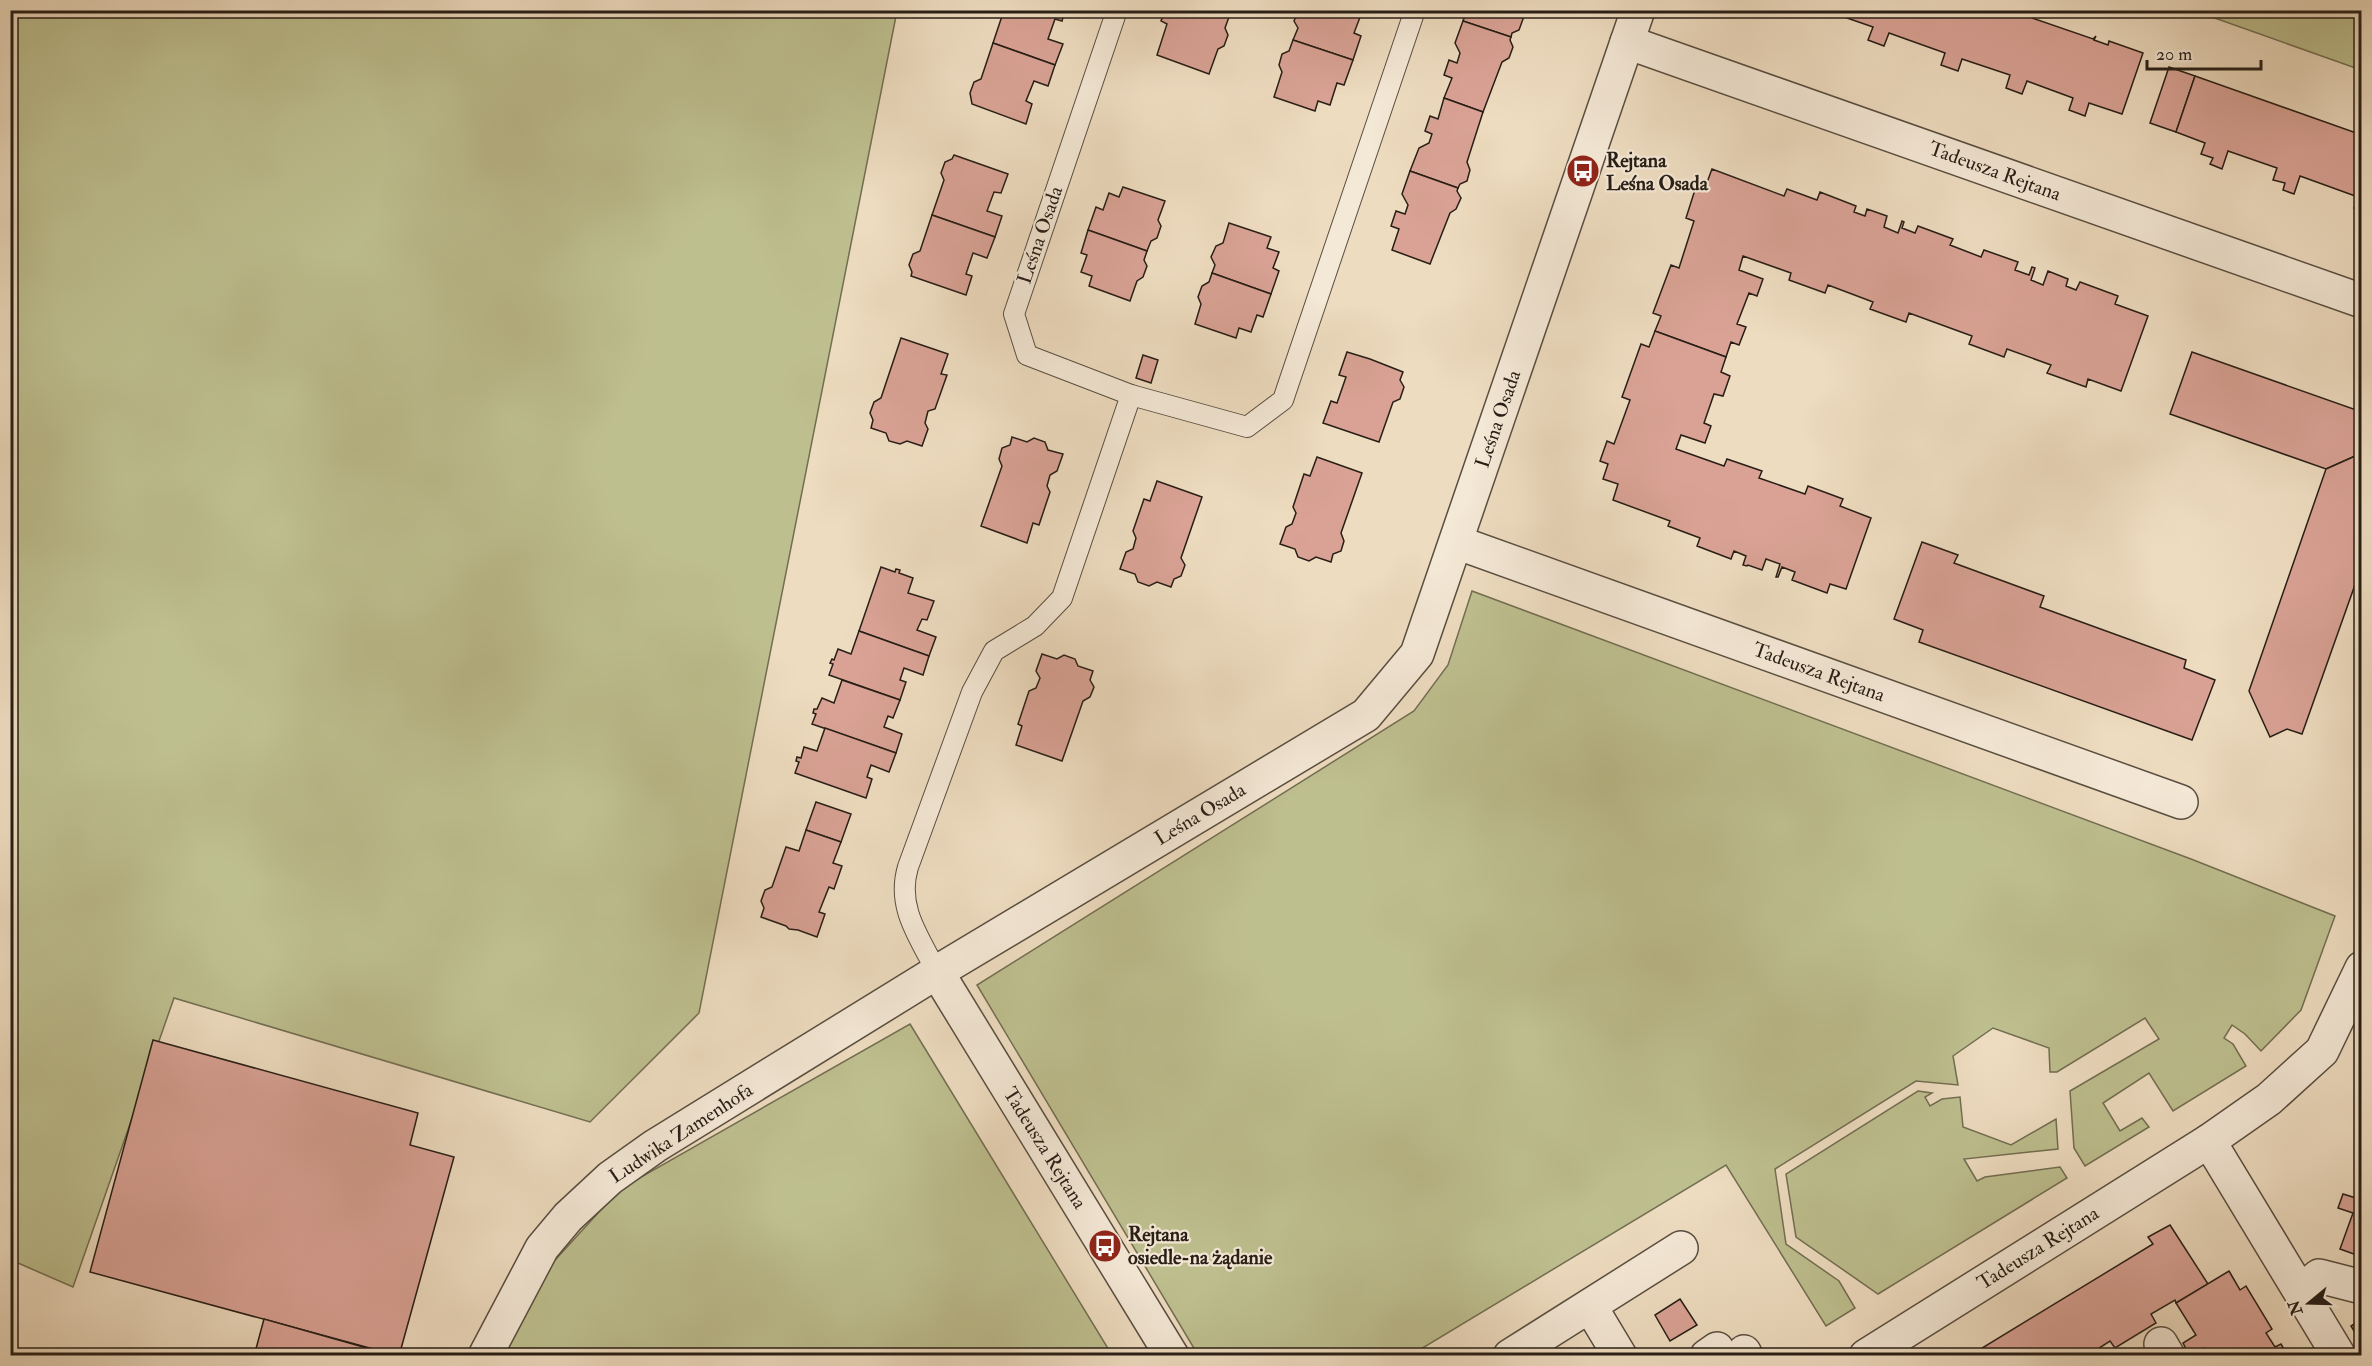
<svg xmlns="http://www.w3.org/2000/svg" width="2372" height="1366" font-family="'IM FELL Double Pica',serif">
<rect width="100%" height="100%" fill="#eedcc0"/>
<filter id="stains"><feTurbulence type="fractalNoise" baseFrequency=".00333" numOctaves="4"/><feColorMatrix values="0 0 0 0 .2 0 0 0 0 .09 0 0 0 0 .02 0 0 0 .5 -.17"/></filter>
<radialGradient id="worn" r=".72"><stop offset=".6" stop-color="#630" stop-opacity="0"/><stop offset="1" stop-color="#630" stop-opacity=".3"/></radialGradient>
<g fill="#bebf8f" stroke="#726e52" stroke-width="1.5">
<polygon points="10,11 897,11 699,1013 590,1122 174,998 73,1287 11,1260"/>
<polygon points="2195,11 2361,11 2361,70"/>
<polygon points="1472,591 2191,859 2335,916 2301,1010 2261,1051 2245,1034 2232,1025 2224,1038 2233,1044 2246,1066 2173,1111 2149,1073 2103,1103 2120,1131 2142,1118 2149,1127 2085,1166 2074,1148 2070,1091 2159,1039 2145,1018 2057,1072 2050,1072 2049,1048 1993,1028 1953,1056 1958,1085 1916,1081 1775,1169 1786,1244 1839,1281 1855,1308 1826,1326 1726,1165 1411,1355 1198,1355 977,985 1414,711 1448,665"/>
<polygon points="910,1024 1112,1355 500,1356 524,1294 620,1189"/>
<polygon points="1918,1091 1932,1093 1925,1097 1930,1106 1942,1099 1960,1097 1963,1127 2011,1145 2056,1119 2058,1149 1964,1159 1977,1181 1985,1177 2060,1167 2067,1178 1878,1294 1796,1237 1786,1174"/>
</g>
<g fill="#d9a295" stroke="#271e16" stroke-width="1.5">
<polygon points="1004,10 1065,10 1062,21 1055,19 1048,39 1063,44 1055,65 993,43"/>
<polygon points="1165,10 1211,10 1229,17 1225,28 1228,35 1224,46 1218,49 1209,74 1157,55 1167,24 1161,21"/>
<polygon points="1211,10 1231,10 1229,17"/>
<polygon points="1359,10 1362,12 1354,33 1361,36 1353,60 1293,40 1298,28 1294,21 1299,10"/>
<polygon points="1467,10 1520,10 1523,19 1519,30 1512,33 1511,37 1463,21"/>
<polygon points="1824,10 2011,10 2029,17 2030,13 2032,14 2032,18 2093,39 2096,36 2094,40 2108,45 2109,41 2143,53 2122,114 2089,103 2085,116 2069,110 2073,98 2027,81 2022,94 2006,88 2010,75 1962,59 1958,71 1941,65 1945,53 1889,33 1884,46 1868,40 1873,27"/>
<polygon points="1463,21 1511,37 1510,40 1513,47 1509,58 1502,62 1483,112 1444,98 1452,78 1444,75 1449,60 1457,63 1460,53 1455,43"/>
<polygon points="1293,40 1353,60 1344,85 1337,83 1330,105 1318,101 1315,111 1274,97 1282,72 1279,65 1282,54 1289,51"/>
<polygon points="993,43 1055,65 1048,86 1034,81 1026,101 1032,104 1026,124 972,104 970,93 974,82 981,79"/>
<polygon points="2169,67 2195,76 2176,132 2150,123"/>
<polygon points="2195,76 2362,135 2362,210 2354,208 2358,197 2300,176 2294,194 2283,190 2285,183 2273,180 2277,168 2228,151 2222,169 2210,164 2213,158 2201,154 2205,143 2176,132"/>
<polygon points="1444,98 1483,112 1467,162 1470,170 1467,181 1460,184 1458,188 1410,171 1419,148 1429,143 1432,134 1425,131 1430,116 1438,119"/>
<polygon points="954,155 1008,174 1001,193 994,192 987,211 1002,216 995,237 932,215 944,180 941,173 945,162 952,159"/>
<polygon points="1712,169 1784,196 1787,189 1817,200 1820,192 1856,206 1854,212 1865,216 1867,209 1887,216 1884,227 1898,233 1902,221 1904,222 1902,228 1915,233 1918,226 1953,239 1950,245 1981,257 1984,250 2018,262 2015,270 2029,275 2032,267 2035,268 2031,280 2043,285 2048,271 2068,279 2066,286 2076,290 2080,282 2118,296 2115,304 2148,316 2121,391 2088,379 2086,387 2047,373 2051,365 2007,349 2004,357 1969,344 1972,336 1909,313 1906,322 1870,309 1873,302 1828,285 1825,293 1789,280 1791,273 1743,256 1739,270 1763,279 1757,296 1749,293 1737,324 1746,327 1739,345 1731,342 1726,357 1655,331 1661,316 1653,313 1671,265 1679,268 1694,221 1686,218 1693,196 1698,181 1706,185"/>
<polygon points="1410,171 1458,188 1457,191 1461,198 1456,209 1450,213 1430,264 1392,250 1399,229 1391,226 1396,211 1405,214 1408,205 1402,194"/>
<polygon points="1123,187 1165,201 1158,220 1161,226 1157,238 1151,241 1147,251 1088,230 1096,207 1103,210 1109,193 1119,197"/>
<polygon points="932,215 995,237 987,258 973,253 966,274 972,276 966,295 911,276 912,272 909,265 913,254 920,251"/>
<polygon points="1229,223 1271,237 1267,248 1279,252 1273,268 1279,271 1271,294 1212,273 1215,265 1211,257 1216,246 1223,243"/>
<polygon points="1088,230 1147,251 1144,260 1147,266 1143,277 1137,281 1130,301 1089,286 1092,276 1081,272 1087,255 1081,253"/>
<polygon points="1212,273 1271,294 1263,317 1257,315 1251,332 1239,328 1236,338 1195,324 1201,304 1198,297 1202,286 1209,282"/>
<polygon points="1655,331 1726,357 1721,372 1730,376 1723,396 1714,394 1704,423 1711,426 1705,443 1681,435 1676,449 1724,466 1727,459 1762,471 1759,478 1805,494 1808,486 1843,499 1840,506 1871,518 1846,589 1830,584 1827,593 1792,580 1795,572 1782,567 1778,577 1776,577 1780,564 1766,559 1762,570 1748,565 1747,566 1743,565 1746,556 1734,551 1731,559 1697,546 1700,538 1668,526 1670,521 1613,500 1618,484 1603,479 1608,464 1600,461 1607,441 1614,444 1630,400 1622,397 1641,344 1649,347"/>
<polygon points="901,338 948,354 941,374 947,375 935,409 928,411 925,423 928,429 922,446 907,441 900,444 889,441 886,433 871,428 873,420 870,413 874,402 881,398"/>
<polygon points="1347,352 1370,359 1403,372 1400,380 1404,387 1400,399 1393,402 1379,442 1323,423 1331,401 1337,403 1346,377 1339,375"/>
<polygon points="2192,352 2362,412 2362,453 2326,469 2170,414"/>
<polygon points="1143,355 1158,360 1151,383 1136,378"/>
<polygon points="1012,437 1027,442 1034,438 1045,442 1048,450 1063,454 1057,471 1050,475 1047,486 1050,492 1039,525 1033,523 1027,543 981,526 1002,466 999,459 1002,448 1010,445"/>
<polygon points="2362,453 2362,565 2302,734 2287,729 2270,737 2249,691 2326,469"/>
<polygon points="1317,457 1362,473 1341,533 1344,541 1341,551 1333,554 1331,562 1316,557 1309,561 1298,557 1295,549 1280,544 1286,527 1292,524 1296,513 1293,507 1304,474 1310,476"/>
<polygon points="1157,481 1202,497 1181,558 1185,565 1181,576 1174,579 1171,587 1157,582 1149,586 1138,582 1135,574 1120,569 1126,552 1133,549 1136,538 1133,531 1144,499 1150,501"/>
<polygon points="1922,542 1958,555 1954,563 2044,596 2040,607 2186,660 2184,668 2215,680 2192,740 1919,642 1923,630 1894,619"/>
<polygon points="881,567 895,572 896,569 900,570 899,573 913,578 908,593 934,601 927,620 922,619 917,630 936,637 929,656 859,631"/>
<polygon points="859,631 929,656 923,675 904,668 900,680 906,682 900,700 829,675 833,664 830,663 832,659 834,660 838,649 851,654"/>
<polygon points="1042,654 1057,659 1064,655 1075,659 1078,666 1093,671 1090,680 1094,687 1090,697 1083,701 1062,761 1016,745 1022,726 1018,724 1029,691 1036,688 1040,678 1036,671"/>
<polygon points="842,680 900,700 893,718 888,716 884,727 902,734 896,753 812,724 816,714 813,713 814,709 817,709 822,698 834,703"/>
<polygon points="825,728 896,753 889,772 871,765 867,777 872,779 866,798 795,773 799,762 796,761 797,757 801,758 804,747 817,751"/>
<polygon points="816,802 851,814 841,842 806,830"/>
<polygon points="806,830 841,842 833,863 842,866 834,889 829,887 819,912 825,914 817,937 798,930 789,929 786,926 761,917 764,908 761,901 765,890 772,887 786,847 799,851"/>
<polygon points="153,1040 418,1113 410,1145 454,1157 399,1356 90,1272"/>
<polygon points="2362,1183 2362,1257 2340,1249 2353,1213 2338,1208 2343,1194 2356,1198"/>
<polygon points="2170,1225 2208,1284 2176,1303 2175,1300 2151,1314 2156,1323 2115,1348 2110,1341 2087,1356 1969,1356 2153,1244 2148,1237"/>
<polygon points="2229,1271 2240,1290 2246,1286 2272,1329 2266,1333 2275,1347 2281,1344 2288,1356 2208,1356 2204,1348 2190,1356 2183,1343 2196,1335 2176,1303"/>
<polygon points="1680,1299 1697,1325 1670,1341 1655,1315"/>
<polygon points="264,1319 374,1350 372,1356 254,1356"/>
<polygon points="2362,1319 2362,1344 2351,1326"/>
</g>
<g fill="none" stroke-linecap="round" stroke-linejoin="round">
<g stroke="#594e40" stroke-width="22">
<g id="lane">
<polyline points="1117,10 1014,314 1027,355 1131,395 1247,427 1283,400 1415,10"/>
<path d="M937 972C919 937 896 907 908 867L972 692 994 651 1035 626 1062 598 1131 395"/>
</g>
</g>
<g stroke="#594e40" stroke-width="36">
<g id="street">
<polyline points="1627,42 2362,301"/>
<polyline points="1456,542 2181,802"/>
<polyline points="937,972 1172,1356"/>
<polyline points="2209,1141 2339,1356"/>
<polyline points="2301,1291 2319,1276 2362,1287"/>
<polyline points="1590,1306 1620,1356"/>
<polyline points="2161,1344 2168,1356"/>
<polyline points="1744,1352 1746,1356"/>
<polyline points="485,1356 542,1248 568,1217 610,1178 655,1146 937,972 1366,715 1417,654 1638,10"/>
<polyline points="1510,1356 1681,1248"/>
<polyline points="1707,1356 1717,1349"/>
<polyline points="1866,1356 2209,1141 2269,1099 2322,1051 2362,968"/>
</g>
</g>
<use href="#lane" stroke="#f4e8d6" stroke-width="20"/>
<use href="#street" stroke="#f4e8d6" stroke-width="33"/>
</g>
<defs>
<g id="bus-disc" transform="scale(1.725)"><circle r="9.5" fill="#8f2418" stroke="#f4e8d6"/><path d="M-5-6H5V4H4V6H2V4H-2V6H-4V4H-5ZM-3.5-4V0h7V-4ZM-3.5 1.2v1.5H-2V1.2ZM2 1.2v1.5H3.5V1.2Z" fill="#fff"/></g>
</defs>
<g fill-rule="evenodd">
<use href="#bus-disc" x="1583" y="171"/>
<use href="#bus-disc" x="1105" y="1246"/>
</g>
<g text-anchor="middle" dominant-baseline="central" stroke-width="4.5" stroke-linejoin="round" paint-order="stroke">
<g font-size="20" font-weight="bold" fill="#271e16" stroke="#f4e8d6" text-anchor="start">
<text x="1606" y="160">Rejtana<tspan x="1606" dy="23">Leśna Osada</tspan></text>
<text x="1128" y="1234">Rejtana<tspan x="1128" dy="23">osiedle-na żądanie</tspan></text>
</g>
<g font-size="20" fill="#271e16" stroke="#f4e8d6">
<text transform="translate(1995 171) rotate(20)">Tadeusza Rejtana</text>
<text transform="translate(1040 235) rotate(-71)">Leśna Osada</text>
<text transform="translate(1498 419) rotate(-71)">Leśna Osada</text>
<text transform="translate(1819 672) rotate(20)">Tadeusza Rejtana</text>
<text transform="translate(1200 814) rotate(-31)">Leśna Osada</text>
<text transform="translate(681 1133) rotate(-33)">Ludwika Zamenhofa</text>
<text transform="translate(1045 1148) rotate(58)">Tadeusza Rejtana</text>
<text transform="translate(2038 1248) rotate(-32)">Tadeusza Rejtana</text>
</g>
</g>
<rect width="2372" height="1366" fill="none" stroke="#eedcc0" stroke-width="36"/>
<rect x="12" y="12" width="2348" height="1342" fill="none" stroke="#271e16" stroke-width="3"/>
<rect x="18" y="18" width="2336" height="1330" fill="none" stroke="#271e16" stroke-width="1.5"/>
<g transform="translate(2309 1303) rotate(251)" stroke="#f4e8d6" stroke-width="4.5" paint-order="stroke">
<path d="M0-4.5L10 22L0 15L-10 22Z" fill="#271e16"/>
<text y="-9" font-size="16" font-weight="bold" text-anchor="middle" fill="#271e16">N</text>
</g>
<path d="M2147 60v9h114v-9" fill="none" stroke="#271e16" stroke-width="3"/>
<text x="2156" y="60" font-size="18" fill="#271e16" stroke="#f4e8d6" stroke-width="4.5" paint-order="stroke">20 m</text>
<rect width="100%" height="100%" filter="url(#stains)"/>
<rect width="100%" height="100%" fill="url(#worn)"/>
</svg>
